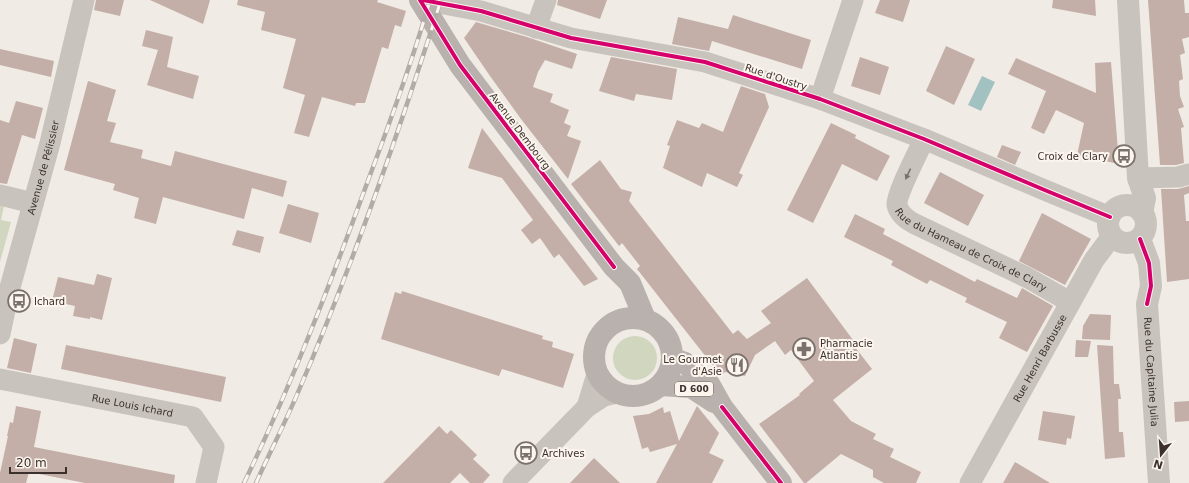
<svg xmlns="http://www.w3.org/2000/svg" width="1189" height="483" font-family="'DejaVu Sans',sans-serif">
<rect width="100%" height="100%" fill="#f0ebe5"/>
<g fill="#d1d6bf">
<polygon points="0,205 4,206 1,220 11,222 0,262"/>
<circle cx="635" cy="358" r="22"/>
</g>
<polygon fill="#a1c2c1" points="982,76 995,82 981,111 968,105"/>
<g fill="#c3afa7">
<polygon points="96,0 124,0 120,16 94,10"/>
<polygon points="150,0 210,0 203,24"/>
<polygon points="238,0 378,0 377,2 406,11 401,27 395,25 388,49 382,47 365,103 356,103 355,106 322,97 309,137 294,133 305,95 283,88 296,39 261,30 265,12 237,5"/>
<polygon points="558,0 607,0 600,19 557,5"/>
<polygon points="880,0 910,0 903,22 875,13"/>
<polygon points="1053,0 1095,0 1096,16 1052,8"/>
<polygon points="1148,0 1184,0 1185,13 1189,13 1189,37 1182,39 1185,53 1180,55 1183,79 1179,81 1180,96 1184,107 1178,109 1184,127 1181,128 1184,163 1176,165 1160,165"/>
<polygon points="733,15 811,40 802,69 712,41 709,51 672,44 678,17 728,29"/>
<polygon points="476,22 527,37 577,54 572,69 545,60 538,72 533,87 553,94 550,102 569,110 564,123 571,126 567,136 581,141 568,179 521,119 490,76 464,38"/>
<polygon points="146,30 173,37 167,67 199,76 193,99 147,85 158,50 142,46"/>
<polygon points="946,46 975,59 954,105 926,91"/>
<polygon points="0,49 54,61 51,77 0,65"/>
<polygon points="611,57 677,69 672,100 636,94 634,101 599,91"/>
<polygon points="860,57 889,67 880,95 851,86"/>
<polygon points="1016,58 1096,93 1095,63 1111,62 1119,164 1077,155 1084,123 1056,110 1044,134 1031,128 1046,91 1008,74"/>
<polygon points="88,81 116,90 107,121 116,123 110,142 143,150 141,158 171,166 175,151 287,181 283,197 252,188 244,219 163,197 156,224 134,218 139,198 113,190 115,184 64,170"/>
<polygon points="741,86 765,94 769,107 739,173 743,175 737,187 707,173 702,187 663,168 670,146 667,145 677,120 699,128 702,123 723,132"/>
<polygon points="16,101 43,108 35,139 22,135 7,184 0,183 0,120 9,123"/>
<polygon points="831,123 856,135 855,138 890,156 877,181 842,164 813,223 787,210"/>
<polygon points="482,128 508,162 598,279 584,286 559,254 554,258 540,238 532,244 521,230 533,220 502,178 468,168"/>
<polygon points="1002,145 1021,152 1015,165 997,157"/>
<polygon points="600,160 621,189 632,192 629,201 733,334 738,330 747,339 771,323 761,311 807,278 853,340 851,342 872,369 833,400 851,421 876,434 873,439 894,449 890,457 921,472 916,483 884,483 873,477 873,470 841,454 806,483 804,483 759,424 800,395 799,394 814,381 791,350 785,355 775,341 755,355 745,376 725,372 721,376 637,269 640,266 622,243 619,246 571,184"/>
<polygon points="940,172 984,195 968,226 924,203"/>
<polygon points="1189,186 1189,193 1184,195 1186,221 1189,221 1189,279 1167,282 1161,189 1178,189"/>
<polygon points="288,204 319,213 311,243 279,233"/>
<polygon points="1042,213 1091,239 1065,285 1019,261"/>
<polygon points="855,214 885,229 883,234 975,282 977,279 1017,298 1022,288 1053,306 1027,352 999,338 1007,322 965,302 967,298 930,280 927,284 891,265 893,261 844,237"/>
<polygon points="237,230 264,237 260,253 232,245"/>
<polygon points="97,274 112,278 102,320 90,317 90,319 73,316 75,306 52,301 58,277 94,285"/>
<polygon points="402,291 543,336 542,339 553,342 552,347 574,354 563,388 502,369 499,376 381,339 395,292 401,294"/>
<polygon points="1090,314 1111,315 1110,340 1082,339 1083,326"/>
<polygon points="14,338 37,344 31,373 7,368"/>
<polygon points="1076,340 1091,341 1088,357 1075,357"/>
<polygon points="66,345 226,377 221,402 61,369"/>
<polygon points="1097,345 1113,346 1114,384 1119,384 1121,399 1118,399 1119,432 1123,432 1125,457 1105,459"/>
<polygon points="1189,401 1189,421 1175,422 1174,402"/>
<polygon points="16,406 41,411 34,447 175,475 174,483 85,483 29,472 26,483 0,483 0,473 8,436 7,436 10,422 13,423"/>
<polygon points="697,406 719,433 709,453 724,460 712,483 656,483 677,444 650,452 648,447 642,449 633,416 649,414 663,407 664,413 670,411 679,441"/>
<polygon points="1043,411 1075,416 1071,439 1067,438 1066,445 1038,440"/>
<polygon points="439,426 447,434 451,430 477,455 473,459 490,475 483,483 470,483 460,473 450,483 383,483"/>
<polygon points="594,458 620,483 570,483"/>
<polygon points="1015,462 1050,483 1003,483"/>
</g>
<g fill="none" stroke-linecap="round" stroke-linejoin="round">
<g stroke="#c9c3be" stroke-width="21">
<polyline points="423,0 481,11 571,38 705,62 820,99 924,139 1047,191 1110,217"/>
<polyline points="536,28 546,0"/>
<polyline points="820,99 853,0"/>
<path id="s1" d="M924 139C919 151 896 194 897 205 899 214 906 219 913 223L1028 278 1070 302"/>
<polyline points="1138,178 1178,177 1189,174"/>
<polyline points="0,195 33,203"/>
<path id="s2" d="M0 334 9 291 50 143 84 0"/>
<path id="s3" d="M0 379 193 417 214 447 206 483"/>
<polyline points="587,407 597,374"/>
<polyline points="513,483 587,407 604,396 617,393"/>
<path id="s4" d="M970 483 1094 260 1112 236"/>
</g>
<g stroke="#c9c3be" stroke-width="22">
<polyline points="1128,0 1138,178 1145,198 1142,213"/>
<circle cx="1127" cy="224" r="19"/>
<path id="s5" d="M1140 239 1149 263 1151 286 1147 304 1159 483"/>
</g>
<g stroke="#b8b1ad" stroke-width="22">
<polyline points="420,0 460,65 614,267 630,283 645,319"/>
<circle cx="633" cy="357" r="39"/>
<polyline points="673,359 685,363 709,384 722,407 781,483"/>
<polyline points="661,385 691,387 714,402"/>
</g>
<g stroke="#b1aca8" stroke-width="4.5">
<g id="rail">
<path d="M244 483C291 386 329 287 366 186 389 125 412 63 430 0"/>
<path d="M256 483C270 452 286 421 299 390 354 262 399 132 441 0"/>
</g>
</g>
<use href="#rail" stroke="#fbf5ee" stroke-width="3" stroke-dasharray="9" stroke-linecap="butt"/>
<g stroke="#fbf5ee" stroke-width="6">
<g id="cycleway">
<polyline points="420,0 460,65 614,267"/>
<polyline points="423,0 481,11 571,38 705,62 820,99 924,139 1047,191 1110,217"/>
<polyline points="1140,239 1149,263 1151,286 1147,304"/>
<polyline points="722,407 781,483"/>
</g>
</g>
<use href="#cycleway" stroke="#d6006c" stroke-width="4"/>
</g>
<defs><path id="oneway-solid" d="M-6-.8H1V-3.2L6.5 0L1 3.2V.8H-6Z"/></defs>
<use fill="#7b726d" href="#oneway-solid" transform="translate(908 174) rotate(115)"/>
<defs>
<g id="bus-ring" transform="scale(1.15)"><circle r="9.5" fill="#fbf5ee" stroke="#7a716c" stroke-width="1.5"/><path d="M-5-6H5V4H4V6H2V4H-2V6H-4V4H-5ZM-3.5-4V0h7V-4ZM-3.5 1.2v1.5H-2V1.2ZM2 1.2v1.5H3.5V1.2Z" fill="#7a716c"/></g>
<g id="pharmacy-ring" transform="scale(1.15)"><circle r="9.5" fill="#fbf5ee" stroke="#7a716c" stroke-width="1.5"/><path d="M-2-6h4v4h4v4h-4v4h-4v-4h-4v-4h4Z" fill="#7a716c"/></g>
<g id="restaurant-ring" transform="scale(1.15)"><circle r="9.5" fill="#fbf5ee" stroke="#7a716c" stroke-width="1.5"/><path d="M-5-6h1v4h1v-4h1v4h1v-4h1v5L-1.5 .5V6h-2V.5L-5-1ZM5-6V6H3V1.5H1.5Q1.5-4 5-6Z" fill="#7a716c"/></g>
</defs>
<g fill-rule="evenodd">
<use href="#bus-ring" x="1124" y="156"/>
<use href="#bus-ring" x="19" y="301"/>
<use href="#pharmacy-ring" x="804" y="349"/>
<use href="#restaurant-ring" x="737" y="365"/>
<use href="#bus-ring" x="526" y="453"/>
</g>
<g text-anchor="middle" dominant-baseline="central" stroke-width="4" stroke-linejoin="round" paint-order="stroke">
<rect fill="#fbf5ee" stroke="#756b66" stroke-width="1" x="675" y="382" width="38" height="14" rx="3"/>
<g font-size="9" font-weight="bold" fill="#3b302b">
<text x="694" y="389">D 600</text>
</g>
<g font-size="10" fill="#3b302b" stroke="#fbf5ee">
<text transform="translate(776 77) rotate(18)">Rue d'Oustry</text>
<text transform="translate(520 131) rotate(53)">Avenue Dembourg</text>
<text stroke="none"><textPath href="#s2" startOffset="172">Avenue de Pélissier</textPath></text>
<text stroke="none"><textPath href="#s1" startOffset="160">Rue du Hameau de Croix de Clary</textPath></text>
<text stroke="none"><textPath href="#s4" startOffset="143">Rue Henri Barbusse</textPath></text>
<text stroke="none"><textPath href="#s5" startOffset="135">Rue du Capitaine Julia</textPath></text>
<text stroke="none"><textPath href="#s3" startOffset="135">Rue Louis Ichard</textPath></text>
</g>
<g font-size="10" fill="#3b302b" stroke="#fbf5ee" text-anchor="start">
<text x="1108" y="156" text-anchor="end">Croix de Clary</text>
<text x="34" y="301">Ichard</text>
<text x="820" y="343">Pharmacie<tspan x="820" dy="12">Atlantis</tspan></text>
<text x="722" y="359" text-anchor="end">Le Gourmet<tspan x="722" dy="12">d'Asie</tspan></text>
<text x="542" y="453">Archives</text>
</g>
</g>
<g transform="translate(1161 455) rotate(197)" stroke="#fbf5ee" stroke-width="3" paint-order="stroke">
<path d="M0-3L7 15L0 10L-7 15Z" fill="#3b302b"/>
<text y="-6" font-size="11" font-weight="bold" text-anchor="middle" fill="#3b302b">N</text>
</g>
<path d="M10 467v6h56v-6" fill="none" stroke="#3b302b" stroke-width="2"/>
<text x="16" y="467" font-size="12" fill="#3b302b" stroke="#fbf5ee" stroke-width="3" paint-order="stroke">20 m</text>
</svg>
